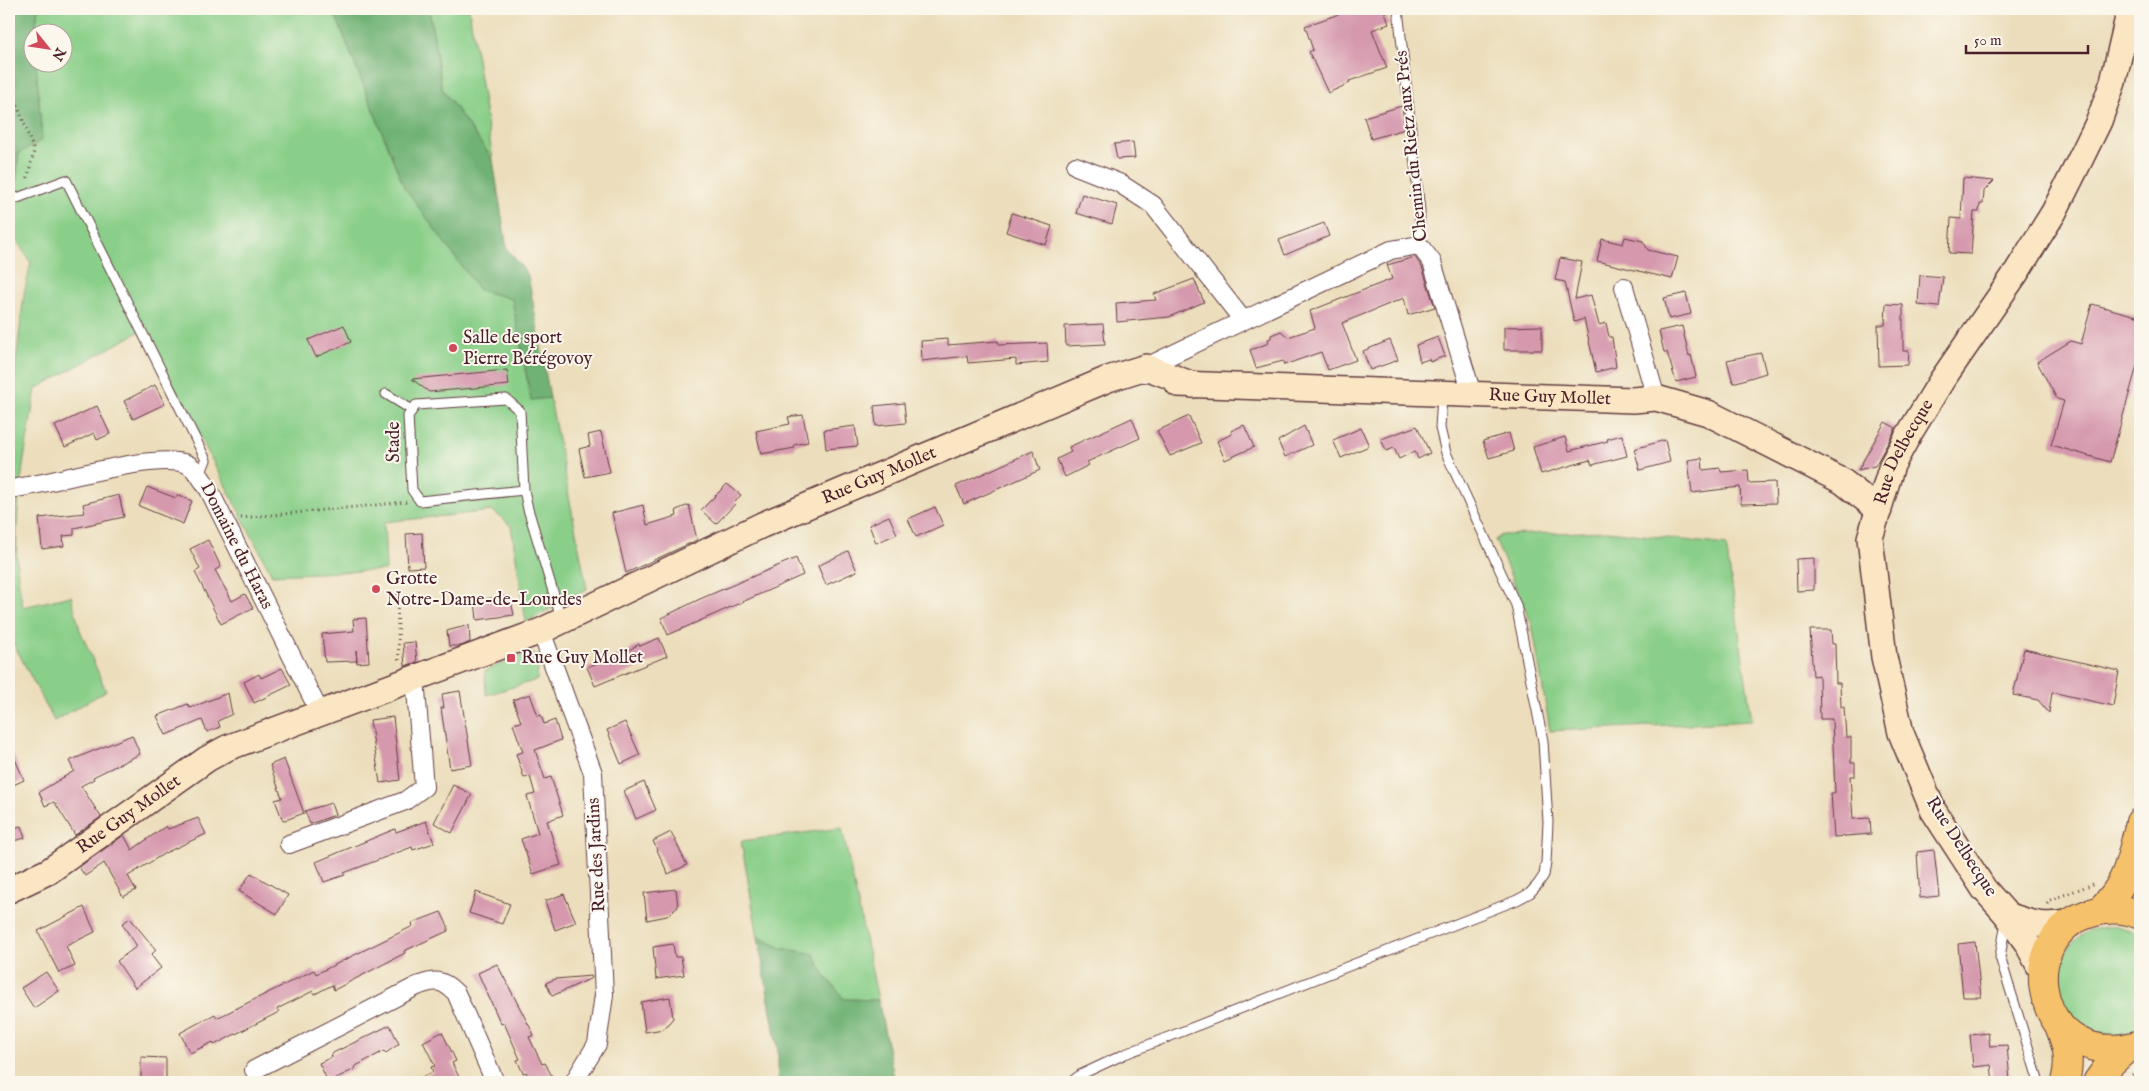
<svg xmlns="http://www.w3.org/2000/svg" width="2149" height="1091" font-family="'IM FELL English',serif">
<rect width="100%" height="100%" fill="#fbf7ec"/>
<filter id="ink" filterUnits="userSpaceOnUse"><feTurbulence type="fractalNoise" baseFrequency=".02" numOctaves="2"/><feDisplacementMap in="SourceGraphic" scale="10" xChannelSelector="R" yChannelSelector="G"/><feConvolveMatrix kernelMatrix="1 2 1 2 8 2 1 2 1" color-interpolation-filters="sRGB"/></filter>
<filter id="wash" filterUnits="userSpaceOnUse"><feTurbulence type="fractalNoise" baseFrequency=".0096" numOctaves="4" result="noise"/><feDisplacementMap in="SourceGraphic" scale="20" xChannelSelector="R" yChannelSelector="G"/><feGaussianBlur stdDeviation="1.12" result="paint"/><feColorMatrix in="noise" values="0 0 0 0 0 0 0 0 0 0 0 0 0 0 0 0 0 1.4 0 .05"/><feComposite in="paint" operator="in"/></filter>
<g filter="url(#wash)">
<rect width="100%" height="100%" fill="#ecdebc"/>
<g fill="#8acf89" stroke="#6a775a">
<path d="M38 9H333L404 187 512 299 531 399 550 398 587 589 526 622 511 526 493 511 384 522 386 570 272 575 144 329 36 389C24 459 7 537 23 607L71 596 80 630 106 691 54 721 9 635V422L24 294 31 263 9 229V192L15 189 19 153 42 140 36 63 62 62V32H35Z"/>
<polygon points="429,9 469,9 493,160 442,89"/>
<polygon points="1608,531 1726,545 1752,721 1550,731 1532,624 1495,540 1502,535"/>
<polygon points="529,652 539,657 537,680 486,695 485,671"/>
<polygon points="842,828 878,1000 844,999 824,974 814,954 782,948 758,937 741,841"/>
<path d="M2115 926 2140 933V1030C2062 1063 2029 956 2092 930 2099 927 2108 927 2115 926Z"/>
</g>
<g fill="#6fb275" stroke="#5c6850">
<polygon points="9,9 38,9 35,32 32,32 32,62 36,63 42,140 19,153 15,189 9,192"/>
<polygon points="333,9 429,9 442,89 493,160 507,249 528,275 550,398 531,400 512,299 479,290 404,187"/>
<polygon points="758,937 782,948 814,954 824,974 844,999 878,1000 895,1082 778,1082 778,1052"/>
</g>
<g id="blocks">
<g fill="#d598ad">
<polygon points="1353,9 1384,9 1389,24 1372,30 1387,68 1349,81 1350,83 1328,93 1309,52 1313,50 1305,26"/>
<polygon points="1402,106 1405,129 1371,139 1364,117"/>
<polygon points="1133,142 1135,158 1117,159 1114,144"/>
<polygon points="1963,178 1994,181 1984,191 1983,204 1980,204 1979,212 1974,212 1971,254 1949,253 1951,218 1961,219"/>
<polygon points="1082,194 1117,205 1112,224 1076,213"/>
<polygon points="1012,213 1052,226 1046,245 1006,232"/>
<polygon points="1324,223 1329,236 1285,255 1279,240"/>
<polygon points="1625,237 1643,241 1648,250 1678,257 1672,279 1597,261 1602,239 1623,244"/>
<polygon points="1415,257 1422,267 1435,307 1408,315 1404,298 1342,323 1356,360 1328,370 1321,352 1284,365 1283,361 1256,368 1250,350 1269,343 1268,339 1271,338 1271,335 1281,331 1288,337 1315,328 1310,311 1392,279 1387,265"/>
<polygon points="1560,258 1582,262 1575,299 1591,295 1599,325 1606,323 1609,337 1612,337 1616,367 1596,372 1584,319 1574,322 1565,282 1555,280"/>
<polygon points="1920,275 1943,277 1939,307 1918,305"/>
<polygon points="1194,279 1204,302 1169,317 1117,322 1116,303 1156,300 1154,294"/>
<polygon points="1686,293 1691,314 1669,319 1664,298"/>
<polygon points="1886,304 1903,305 1903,351 1909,351 1908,365 1879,366 1878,325 1885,325"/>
<polygon points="2092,304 2140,317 2140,355 2110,462 2051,445 2064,401 2057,399 2037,362 2071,341 2081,344"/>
<polygon points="1103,324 1105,344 1066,346 1065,326"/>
<polygon points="344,325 351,342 316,357 308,340"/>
<polygon points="1542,326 1542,350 1504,350 1504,327"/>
<polygon points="1682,326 1689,356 1691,355 1696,377 1676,382 1667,352 1664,352 1659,331"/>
<polygon points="1438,337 1445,356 1430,362 1429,359 1420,362 1416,345"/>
<polygon points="948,339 948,345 998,341 999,345 1047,343 1048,362 1016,365 1016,359 968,363 967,356 922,361 921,341"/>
<polygon points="1390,340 1398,360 1370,370 1363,351"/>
<polygon points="1761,353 1766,373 1733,383 1727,360"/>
<polygon points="507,370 509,385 429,392 412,379"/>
<polygon points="155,385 165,404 133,419 124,401"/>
<polygon points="904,403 906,423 876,426 874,406"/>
<polygon points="97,406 110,434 97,440 94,433 65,447 55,426"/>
<polygon points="803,415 808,442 794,445 795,448 761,454 756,431 790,424 788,417"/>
<polygon points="1189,416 1201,443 1170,456 1157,431"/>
<polygon points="1132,418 1140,438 1087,462 1089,465 1065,477 1057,459 1071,452 1069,447"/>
<polygon points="1885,422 1896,428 1875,466 1858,470"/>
<polygon points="1244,425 1254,447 1225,460 1217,441 1232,434 1231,431"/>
<polygon points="855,426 858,446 826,449 824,430"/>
<polygon points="1304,426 1312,445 1285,457 1278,441"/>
<polygon points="1417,426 1430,453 1418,459 1415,451 1399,459 1394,448 1386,451 1381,439"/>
<polygon points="1361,428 1369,446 1341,458 1333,440"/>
<polygon points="601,432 610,472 585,477 579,449 590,446 588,435"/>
<polygon points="1509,433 1514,451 1489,458 1483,441"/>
<polygon points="1622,435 1627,456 1592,465 1590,460 1541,474 1533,447 1565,437 1569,451 1608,441 1607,439"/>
<polygon points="1665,440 1670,462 1640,470 1634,449"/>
<polygon points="1033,451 1040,470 964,504 956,486"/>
<polygon points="1702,458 1703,470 1720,468 1721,472 1748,470 1749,483 1775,482 1776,503 1741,504 1740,487 1692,493 1688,460"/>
<polygon points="727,484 741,495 735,502 736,503 716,524 701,510"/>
<polygon points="147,487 176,498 178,495 192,501 183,524 139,506"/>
<polygon points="119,495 124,517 74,528 74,535 63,536 64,546 42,549 39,518 85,513 83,504"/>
<polygon points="643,505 647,525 677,516 676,510 689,505 697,540 626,573 612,513"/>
<polygon points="935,507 943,525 916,537 908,519"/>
<polygon points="889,516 897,534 876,543 869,525"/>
<polygon points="422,533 424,567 408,568 406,534"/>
<polygon points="208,540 221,567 215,570 232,601 245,594 253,608 221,624 195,572 200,569 190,549"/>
<polygon points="848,551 857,571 826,585 818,566"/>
<polygon points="796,558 803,575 668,635 661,618 700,599"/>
<polygon points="1814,558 1814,590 1797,591 1796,559"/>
<polygon points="510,596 514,615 477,620 475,600"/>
<polygon points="366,618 369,662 357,663 356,650 357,661 325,662 322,634 354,631 353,619"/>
<polygon points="469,625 470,642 461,646 449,646 447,631"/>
<polygon points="1810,630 1831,630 1832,644 1835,644 1836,683 1840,683 1841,707 1844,707 1846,737 1851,737 1851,763 1855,763 1855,776 1850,776 1853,819 1870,818 1871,834 1834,837 1831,793 1835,793 1832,719 1820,719 1819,675 1813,676"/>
<polygon points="659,638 667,656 595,686 587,667 626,652 639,644 640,646"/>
<polygon points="415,642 417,662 405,666 403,643"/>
<polygon points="2024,649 2119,671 2113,706 2052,692 2049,713 2038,700 2013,695"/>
<polygon points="282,668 291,685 254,703 244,682 259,674 261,678"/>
<polygon points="460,691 472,765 450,769 441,708 444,708 442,694"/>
<polygon points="228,693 232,714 218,721 220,727 207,732 202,720 166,735 157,716 188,704 190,708"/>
<polygon points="530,694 538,716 541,715 544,724 555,720 561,740 535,750 545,779 551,777 563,815 547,821 561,865 533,874 521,839 538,833 527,796 535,794 530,776 524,778 516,754 523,752 513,724 521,722 513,700"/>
<polygon points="393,717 400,780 380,783 370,720"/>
<polygon points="625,722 640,755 621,764 607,730"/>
<polygon points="132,735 140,754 93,777 94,779 81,786 101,817 75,835 57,806 54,802 45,806 39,792 74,771 69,761"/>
<polygon points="9,745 24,780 9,787"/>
<polygon points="284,759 304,813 283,821 275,800 282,798 270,765"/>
<polygon points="644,782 656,810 636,819 624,791"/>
<polygon points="453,785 472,794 452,833 434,823"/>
<polygon points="331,803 335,815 310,824 305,811"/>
<polygon points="198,818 206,834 165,853 128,876 136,890 123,897 104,863 85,876 79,867 124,835 132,850 166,826 168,829"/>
<polygon points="426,821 434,843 413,850 412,847 344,873 345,875 324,882 316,862 395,829 396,832"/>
<polygon points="21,826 25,838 9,842 9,829"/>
<polygon points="671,832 687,865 668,874 653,841"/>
<polygon points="1934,850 1939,896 1920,898 1917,852"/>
<polygon points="251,873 288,895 277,914 239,891"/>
<polygon points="676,889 678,907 667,916 647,920 644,893"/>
<polygon points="476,892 510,904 502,924 469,913"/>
<polygon points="564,894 576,922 555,930 545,901"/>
<polygon points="84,907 95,932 66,946 75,966 59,973 38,931"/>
<polygon points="441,912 448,926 448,931 404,951 405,953 334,990 332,985 315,994 313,991 277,1009 279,1012 214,1045 213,1042 190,1053 180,1033 215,1014 217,1018 314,970 316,974 413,926 412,923"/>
<polygon points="130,918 156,950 151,955 161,968 135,988 117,961 137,946 122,924"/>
<polygon points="1975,942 1981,997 1963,997 1958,944"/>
<polygon points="673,944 675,957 681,957 684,975 656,979 653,947"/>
<polygon points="497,964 534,1035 529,1037 542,1064 545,1063 555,1082 531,1082 526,1072 523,1073 517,1060 520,1059 504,1023 501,1024 478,973"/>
<polygon points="46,972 59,991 34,1008 21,988"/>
<polygon points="591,976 592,978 552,996 546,983 555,979"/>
<polygon points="670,997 673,1018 664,1029 645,1032 641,1002"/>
<polygon points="390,1025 399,1044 386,1053 384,1051 354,1067 355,1069 328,1082 319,1063 332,1057 331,1054"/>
<polygon points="442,1032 456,1061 452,1063 459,1077 449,1082 411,1082 433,1072 431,1067 435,1066 423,1042"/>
<polygon points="1988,1033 1990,1046 2007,1045 2010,1082 1993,1082 1991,1065 1973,1067 1970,1035"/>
<polygon points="141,1057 166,1058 166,1082 141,1082"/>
</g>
</g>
</g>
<g filter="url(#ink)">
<use href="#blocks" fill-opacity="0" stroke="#623c41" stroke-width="1"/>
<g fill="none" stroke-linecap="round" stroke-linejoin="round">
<g stroke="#623c41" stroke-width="11">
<g id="lane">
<polyline points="1398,9 1420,211 1419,245"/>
<polyline points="9,201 66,180 206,460 200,475"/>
<polyline points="386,394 412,410"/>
<polyline points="524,490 420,501 412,490 408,416 416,405 506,399 520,411 524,490 528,509 561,618"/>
<polyline points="2006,922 2000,957 2039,1082"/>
<polyline points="1071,1082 1080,1075 1125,1054 1517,900 1530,893 1538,884 1544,875 1546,863 1548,822 1543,741 1516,605 1446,453 1440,428 1442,396"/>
</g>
</g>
<g stroke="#623c41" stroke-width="20">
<g id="street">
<polyline points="1076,166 1119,183 1153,205 1242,319"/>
<polyline points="1624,287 1656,398"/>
<polyline points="1144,373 1146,367 1391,250 1419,245 1432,262 1472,394"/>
<path d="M9 489C49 485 154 451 187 464 197 469 203 481 209 490L320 713"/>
<polyline points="541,631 593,773 604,995 597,1044 574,1082"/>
<polyline points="289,844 405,801 424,787 415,678"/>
<path d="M254 1070 417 986C435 979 442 979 456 993L495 1082"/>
</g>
</g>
<g stroke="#623c41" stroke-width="28">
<g id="secondary">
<path id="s1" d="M1178 384 1633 400 1656 398 1708 413 1842 481 1879 510"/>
<path id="s2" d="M9 890 49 871 207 759 227 748 541 631 762 525 1108 379 1146 367 1193 385"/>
<path d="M2007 915C2032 924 2045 928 2072 922"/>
<path id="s3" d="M2043 973 2027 943 2007 915 1984 889 1933 810 1901 733 1884 657 1870 538 1892 465 1909 434 1942 380 2016 273 2054 212 2075 170 2099 121 2113 82 2130 9"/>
</g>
</g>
<g stroke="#623c41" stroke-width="30">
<g id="highway">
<path d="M2100 910C2128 885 2131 858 2140 822"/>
<path d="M2140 915C2124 908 2108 908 2091 913 2008 937 2038 1076 2140 1044"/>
<path d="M2058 1023C2067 1046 2071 1058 2065 1082"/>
<polyline points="2097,1082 2109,1065 2126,1049"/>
</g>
</g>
<g stroke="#623c41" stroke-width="3" stroke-dasharray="1 4" stroke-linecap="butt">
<polyline points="9,82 34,151 27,181"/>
<polyline points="241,518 407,502"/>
<polyline points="397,594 399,664"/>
<polyline points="2047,904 2050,900 2096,883"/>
<polyline points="2132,1075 2140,1070"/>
</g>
<use href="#lane" stroke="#fff" stroke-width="9"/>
<use href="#street" stroke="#fff" stroke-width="18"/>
<use href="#secondary" stroke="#fbe6c4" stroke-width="25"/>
<use href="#highway" stroke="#f5c16b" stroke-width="28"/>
<polyline stroke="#4a1f2b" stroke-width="4" points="2132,9 2140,11"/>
</g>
</g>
<g fill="#d1495b" stroke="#fbf7ec" stroke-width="2">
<circle cx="453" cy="348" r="5"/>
<circle cx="376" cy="589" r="5"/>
<rect x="506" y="653" width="10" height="10" rx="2.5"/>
</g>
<g text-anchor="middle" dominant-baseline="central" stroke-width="4" stroke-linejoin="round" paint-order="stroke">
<g font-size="18" fill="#4a1f2b" stroke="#fbf7ec">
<text transform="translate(1412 146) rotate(-96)">Chemin du Rietz aux Prés</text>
<text stroke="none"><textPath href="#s1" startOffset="372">Rue Guy Mollet</textPath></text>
<text transform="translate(394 442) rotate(-90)">Stade</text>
<text stroke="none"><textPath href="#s3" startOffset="571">Rue Delbecque</textPath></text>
<text stroke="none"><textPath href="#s2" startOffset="968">Rue Guy Mollet</textPath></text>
<text transform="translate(236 546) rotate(63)">Domaine du Haras</text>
<text stroke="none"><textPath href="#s2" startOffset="142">Rue Guy Mollet</textPath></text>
<text transform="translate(1961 847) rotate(57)">Rue Delbecque</text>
<text transform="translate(597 855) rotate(-93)">Rue des Jardins</text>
</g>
<g font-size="18" fill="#4a1f2b" stroke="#fbf7ec" text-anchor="start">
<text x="463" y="338">Salle de sport<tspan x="463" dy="21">Pierre Bérégovoy</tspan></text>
<text x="386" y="579">Grotte<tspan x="386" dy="21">Notre-Dame-de-Lourdes</tspan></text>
<text x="521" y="658">Rue Guy Mollet</text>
</g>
</g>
<rect width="2149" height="1091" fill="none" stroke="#fbf7ec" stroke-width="30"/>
<g transform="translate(48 48) rotate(120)"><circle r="24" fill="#fbf7ec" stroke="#b4a19f"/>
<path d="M0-4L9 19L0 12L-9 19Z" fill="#d1495b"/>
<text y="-8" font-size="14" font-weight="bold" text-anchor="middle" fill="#4a1f2b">N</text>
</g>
<path d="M1966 45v8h122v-8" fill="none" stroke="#4a1f2b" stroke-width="2.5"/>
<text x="1974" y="45" font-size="15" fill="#4a1f2b" stroke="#fbf7ec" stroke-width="4" paint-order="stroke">50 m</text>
</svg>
